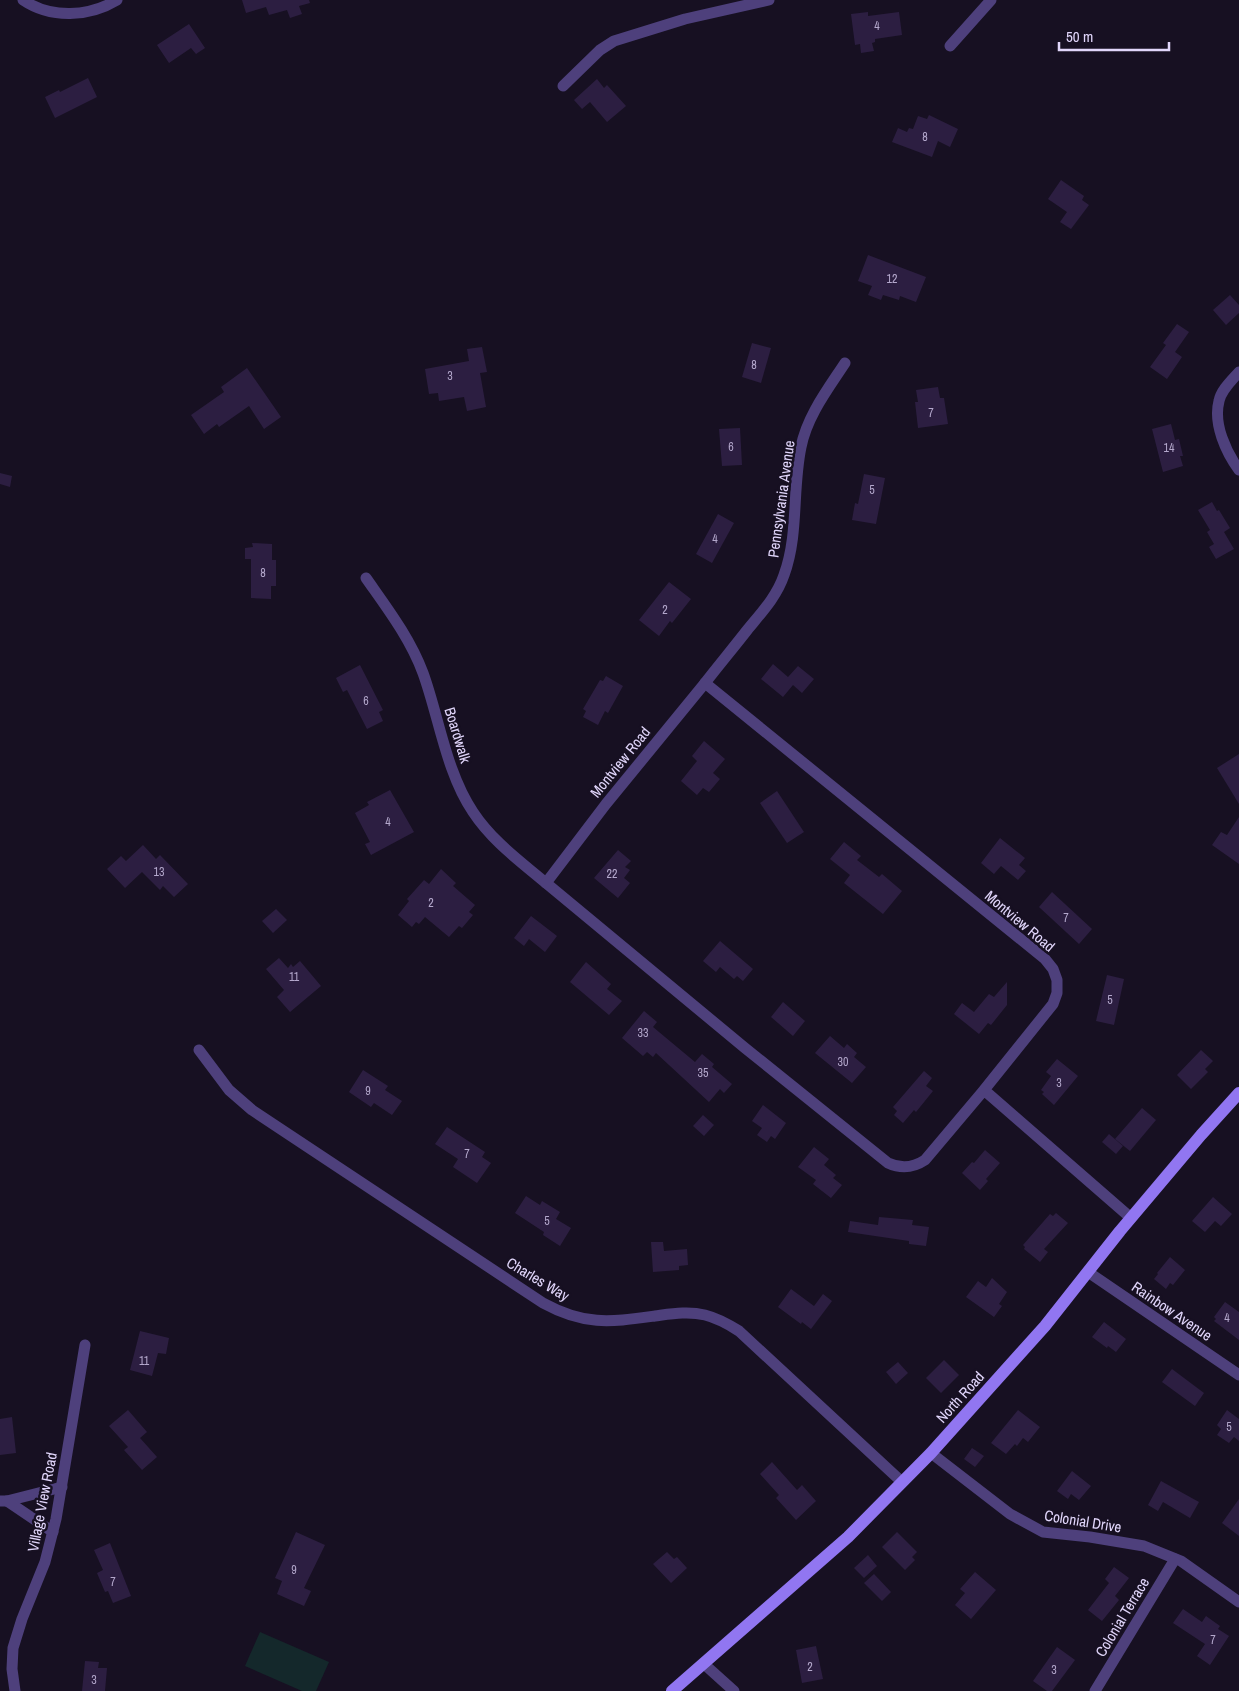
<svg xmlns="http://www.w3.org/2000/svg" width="1239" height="1691" font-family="'Archivo Narrow',sans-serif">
<rect width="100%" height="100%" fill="#171022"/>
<polygon fill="#14282b" points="260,1632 329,1662 316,1691 302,1691 245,1666"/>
<g fill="#2c1e41">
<polygon points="242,0 309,0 310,3 299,6 302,14 290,18 287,10 269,15 266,7 246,13"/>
<polygon points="868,12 868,16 899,12 902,35 875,39 875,42 872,43 874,51 861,53 860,44 855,45 851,14"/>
<polygon points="189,24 205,48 196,54 191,48 169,63 157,45"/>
<polygon points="88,78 97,97 55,118 45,97 59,90 60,92"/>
<polygon points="597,79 604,88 607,85 626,106 607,122 590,102 582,109 574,100"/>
<polygon points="929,115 958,129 950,147 938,141 932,157 892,142 898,128 907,132 909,128 913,129 918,116 927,119"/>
<polygon points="1061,180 1084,196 1082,200 1089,205 1071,229 1060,222 1067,212 1048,199"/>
<polygon points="868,255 926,277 916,302 900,296 899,300 883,295 881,300 868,295 872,286 858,281"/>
<polygon points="1230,295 1239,305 1239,313 1226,325 1213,310"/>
<polygon points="1177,324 1189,332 1175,352 1182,357 1167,379 1150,367 1166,345 1163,343"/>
<polygon points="752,343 771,348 761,383 742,377"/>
<polygon points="482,347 487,372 480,373 486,407 467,411 464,397 439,401 438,393 429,394 425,369 469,361 467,349"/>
<polygon points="247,368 281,417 264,429 249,406 219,427 217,424 204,434 191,415 224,392 221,387"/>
<polygon points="938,387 940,398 944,398 948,424 918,428 915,402 918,402 916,390"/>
<polygon points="1171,424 1175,440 1179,439 1183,456 1180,456 1183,466 1163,472 1152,429"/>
<polygon points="740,428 742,465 722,466 719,429"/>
<polygon points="0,473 12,476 10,487 0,484"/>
<polygon points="864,474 885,478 876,524 852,520 855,503 858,504"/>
<polygon points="1212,502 1217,511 1219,510 1230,528 1224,532 1234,549 1216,559 1209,547 1214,544 1207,532 1210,530 1198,510"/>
<polygon points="718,514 734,523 712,563 696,554"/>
<polygon points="252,543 272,544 272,560 276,560 276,586 271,586 271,599 251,598 251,559 245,559 245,548 253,547"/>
<polygon points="669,582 691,599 672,623 670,621 659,636 639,620"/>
<polygon points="773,664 788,677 798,666 814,679 802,693 793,685 783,697 761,679"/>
<polygon points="360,665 383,710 379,712 383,721 367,729 347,690 343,692 336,678"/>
<polygon points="606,676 623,686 608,713 605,711 598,725 583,717 586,711 583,709 600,680 603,681"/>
<polygon points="704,741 725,759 713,773 720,779 709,792 703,788 697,795 681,781 697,761 692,756"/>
<polygon points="1239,754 1239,804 1217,768"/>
<polygon points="390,790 414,832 371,855 365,844 370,842 355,813 369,805 367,802"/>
<polygon points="777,791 804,832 787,843 760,803"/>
<polygon points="1239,817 1239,864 1212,845 1221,832 1227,835"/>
<polygon points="1000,838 1025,858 1019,865 1026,871 1018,880 1001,866 994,874 981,863"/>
<polygon points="844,842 861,856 857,860 879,877 882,874 902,891 883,914 844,883 850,875 830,859"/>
<polygon points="143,845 156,859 160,855 188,884 174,897 163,886 160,890 142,872 125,888 107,869 121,856 126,861"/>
<polygon points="618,850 631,861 625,867 630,870 624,878 630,883 618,898 594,878"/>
<polygon points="441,869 456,883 453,886 475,905 469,912 473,915 462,928 459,926 449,937 425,917 419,924 416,922 412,927 398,915 409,901 407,899 424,880 429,884"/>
<polygon points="1052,892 1092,929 1079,944 1039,907"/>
<polygon points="276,909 287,920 273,933 262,921"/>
<polygon points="531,916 557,936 545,952 529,939 524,946 514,938"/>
<polygon points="720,941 753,969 743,981 737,976 734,979 720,967 716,972 703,961"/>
<polygon points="279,958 288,968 291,964 293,967 300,961 321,986 290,1012 277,997 284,990 266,969"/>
<polygon points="586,962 611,984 607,989 622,1001 609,1015 570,982"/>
<polygon points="1107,975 1124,979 1114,1025 1096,1021"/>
<polygon points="1007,982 1007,1005 991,1025 988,1023 979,1034 954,1014 962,1003 974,1012 989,994 994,997"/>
<polygon points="783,1002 805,1021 793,1036 771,1017"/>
<polygon points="644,1011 657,1022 653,1027 695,1062 702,1054 714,1064 712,1067 732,1084 724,1093 720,1089 709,1102 656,1053 653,1057 647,1052 643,1056 622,1038"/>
<polygon points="830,1036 844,1048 847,1044 857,1053 854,1057 866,1067 852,1083 815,1053"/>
<polygon points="1201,1050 1213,1061 1205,1069 1208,1072 1191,1089 1177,1075"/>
<polygon points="1057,1059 1078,1076 1054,1105 1042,1094 1044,1092 1041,1090 1051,1076 1046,1072"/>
<polygon points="363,1070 388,1086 385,1090 402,1101 392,1115 374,1103 371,1107 349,1092"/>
<polygon points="924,1071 932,1078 926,1086 933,1091 916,1112 914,1110 903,1123 894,1115 897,1111 893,1107"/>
<polygon points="763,1105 786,1123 775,1139 771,1136 767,1142 757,1135 762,1128 752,1121"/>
<polygon points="1142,1108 1156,1120 1130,1151 1115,1139"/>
<polygon points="703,1115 714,1125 704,1136 693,1126"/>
<polygon points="447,1127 485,1152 482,1157 491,1163 477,1183 453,1167 458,1159 435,1144"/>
<polygon points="1109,1134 1123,1146 1116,1154 1102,1142"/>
<polygon points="814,1147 829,1159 824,1165 836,1175 833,1178 842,1185 831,1198 813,1184 816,1180 798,1167"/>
<polygon points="985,1150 1000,1163 986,1179 988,1181 980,1190 962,1173 972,1162 974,1163"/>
<polygon points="526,1196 540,1205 542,1201 560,1212 556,1219 571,1228 560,1246 543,1235 544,1232 515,1213"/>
<polygon points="1213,1197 1232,1214 1221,1226 1215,1221 1205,1232 1192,1221"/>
<polygon points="1056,1213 1068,1223 1044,1249 1048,1252 1040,1262 1024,1249 1025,1247 1023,1245 1050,1214 1053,1216"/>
<polygon points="879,1217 913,1220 912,1225 929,1227 926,1246 909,1244 909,1241 848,1232 850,1221 878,1225"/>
<polygon points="651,1242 663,1242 664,1251 687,1249 688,1265 679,1266 679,1270 653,1272"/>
<polygon points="1170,1257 1185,1270 1173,1285 1170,1283 1166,1289 1154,1279 1158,1274 1157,1273"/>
<polygon points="992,1278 1007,1292 999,1304 1002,1306 994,1317 966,1297 978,1281 986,1287"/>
<polygon points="791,1289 814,1306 823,1294 832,1301 811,1329 802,1322 801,1324 778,1307"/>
<polygon points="1225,1302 1239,1312 1239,1340 1214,1321 1216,1319 1214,1317"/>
<polygon points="1104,1322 1126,1339 1116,1352 1108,1346 1107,1348 1092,1337"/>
<polygon points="140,1331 169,1338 166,1354 158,1353 152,1376 130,1370"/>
<polygon points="944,1360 959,1375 941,1393 926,1378"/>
<polygon points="898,1362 908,1373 896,1384 886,1372"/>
<polygon points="1172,1369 1204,1393 1195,1406 1162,1382"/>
<polygon points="128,1410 147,1432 140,1438 157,1457 142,1470 124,1450 128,1447 109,1426"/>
<polygon points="1018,1410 1040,1427 1028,1442 1023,1438 1017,1446 1015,1444 1006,1454 991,1443"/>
<polygon points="1227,1410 1239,1419 1239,1441 1234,1437 1229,1443 1217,1435 1221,1429 1217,1425"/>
<polygon points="12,1417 16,1453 0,1455 0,1419"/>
<polygon points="972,1448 984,1456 975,1467 964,1459"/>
<polygon points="772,1462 797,1490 802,1485 816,1501 796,1520 776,1498 779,1495 760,1474"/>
<polygon points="1072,1471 1091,1486 1079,1500 1071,1494 1068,1499 1057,1491"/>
<polygon points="1161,1481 1199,1502 1190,1518 1163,1502 1158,1511 1148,1505"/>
<polygon points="1239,1499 1239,1536 1222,1523"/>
<polygon points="296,1532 325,1545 304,1588 311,1591 304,1606 277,1594 282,1581 275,1578"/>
<polygon points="897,1532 917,1552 912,1557 915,1560 905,1570 882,1547"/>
<polygon points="110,1543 131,1596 113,1603 108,1591 105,1592 97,1573 103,1570 94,1550"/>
<polygon points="667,1552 674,1559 677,1557 687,1568 671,1583 653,1564"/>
<polygon points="868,1555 877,1566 864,1578 854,1568"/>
<polygon points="1114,1567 1129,1578 1115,1596 1119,1600 1102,1621 1088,1610 1109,1583 1105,1579"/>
<polygon points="975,1572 996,1590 971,1619 955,1605 965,1593 960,1589"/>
<polygon points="874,1574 891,1592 882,1601 864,1583"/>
<polygon points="1183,1609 1202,1622 1206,1616 1220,1626 1218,1629 1229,1636 1210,1665 1197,1656 1205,1644 1173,1623"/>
<polygon points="816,1646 823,1679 802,1683 796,1650"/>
<polygon points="1057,1647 1075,1660 1052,1691 1047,1691 1033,1681"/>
<polygon points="85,1661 99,1662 98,1668 107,1668 105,1691 82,1691"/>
</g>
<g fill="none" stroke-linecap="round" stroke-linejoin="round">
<g stroke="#4e407c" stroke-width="11">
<path d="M23 0C51 19 89 17 117 0"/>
<polyline points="950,46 991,0"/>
<polyline points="563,86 600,50 614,41 685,19 769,0"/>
<path d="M1239 372C1232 380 1221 390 1219 401 1213 424 1226 452 1239 470"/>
<path d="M366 578C387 608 410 638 423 673 439 717 446 772 473 812 492 841 520 861 546 883"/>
<path d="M705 683C719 665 734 647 748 629 762 612 777 596 784 575 799 534 792 490 801 447 807 416 828 389 845 363"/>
<path d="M199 1050 229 1090 252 1110 543 1303C585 1326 610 1322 655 1316 671 1314 688 1311 705 1315 717 1318 728 1324 739 1331L902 1482"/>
<path d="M984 1090 1053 1004 1057 993V980L1053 969 1045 959 705 683 606 804 546 883 745 1048 888 1163C901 1169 913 1168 925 1160L984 1090 1131 1218"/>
<polyline points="1088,1272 1239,1375"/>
<polyline points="931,1453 1010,1514 1043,1532 1090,1537 1144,1546 1181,1561 1239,1602"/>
<polyline points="0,1501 7,1501 62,1487"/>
<polyline points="7,1501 53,1532"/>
<polyline points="704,1664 734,1691"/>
<polyline points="15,1691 12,1669 13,1648 22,1619 45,1562 56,1519 85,1345"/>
<polyline points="1095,1691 1175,1559"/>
</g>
<polyline stroke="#9176f1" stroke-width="12" points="672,1691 848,1537 931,1453 1045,1326 1120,1231 1201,1135 1239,1093"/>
</g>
<g text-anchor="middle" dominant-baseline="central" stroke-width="5" stroke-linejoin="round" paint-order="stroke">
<g font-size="12" fill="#b4a8cc">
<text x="877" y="26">4</text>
<text x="925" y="137">8</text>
<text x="892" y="279">12</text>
<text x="754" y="365">8</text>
<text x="450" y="376">3</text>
<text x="931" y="413">7</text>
<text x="731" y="447">6</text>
<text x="1169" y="448">14</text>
<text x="872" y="490">5</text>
<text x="715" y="539">4</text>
<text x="263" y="573">8</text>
<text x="665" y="610">2</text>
<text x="366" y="701">6</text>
<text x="388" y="822">4</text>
<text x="159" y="872">13</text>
<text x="612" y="874">22</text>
<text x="431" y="903">2</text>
<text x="1066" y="918">7</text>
<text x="294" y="977">11</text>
<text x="1110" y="1000">5</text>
<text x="643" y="1033">33</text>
<text x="843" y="1062">30</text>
<text x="703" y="1073">35</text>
<text x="1059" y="1083">3</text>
<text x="368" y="1091">9</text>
<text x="467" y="1154">7</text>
<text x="547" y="1221">5</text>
<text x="1227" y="1318">4</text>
<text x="144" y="1361">11</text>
<text x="1229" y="1427">5</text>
<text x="294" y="1570">9</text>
<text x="113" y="1582">7</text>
<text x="1213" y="1640">7</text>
<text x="810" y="1667">2</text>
<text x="1054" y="1670">3</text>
<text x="94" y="1680">3</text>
</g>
<g font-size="15" fill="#e1d6fb" stroke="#171022">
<text transform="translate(781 499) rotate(-82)">Pennsylvania Avenue</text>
<text transform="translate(458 735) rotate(73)">Boardwalk</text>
<text transform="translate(620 762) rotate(-51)">Montview Road</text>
<text transform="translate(1020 921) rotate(40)">Montview Road</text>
<text transform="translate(538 1279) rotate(31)">Charles Way</text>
<text transform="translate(1172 1311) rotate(34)">Rainbow Avenue</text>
<text transform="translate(960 1397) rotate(-48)">North Road</text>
<text transform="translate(42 1502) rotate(-79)">Village View Road</text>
<text transform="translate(1083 1521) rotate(9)">Colonial Drive</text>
<text transform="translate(1122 1617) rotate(-59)">Colonial Terrace</text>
</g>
</g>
<path d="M1059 42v8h110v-8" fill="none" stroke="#e1d6fb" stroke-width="2.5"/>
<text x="1066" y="42" font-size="15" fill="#e1d6fb" stroke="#171022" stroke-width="4" paint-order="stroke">50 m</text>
</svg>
